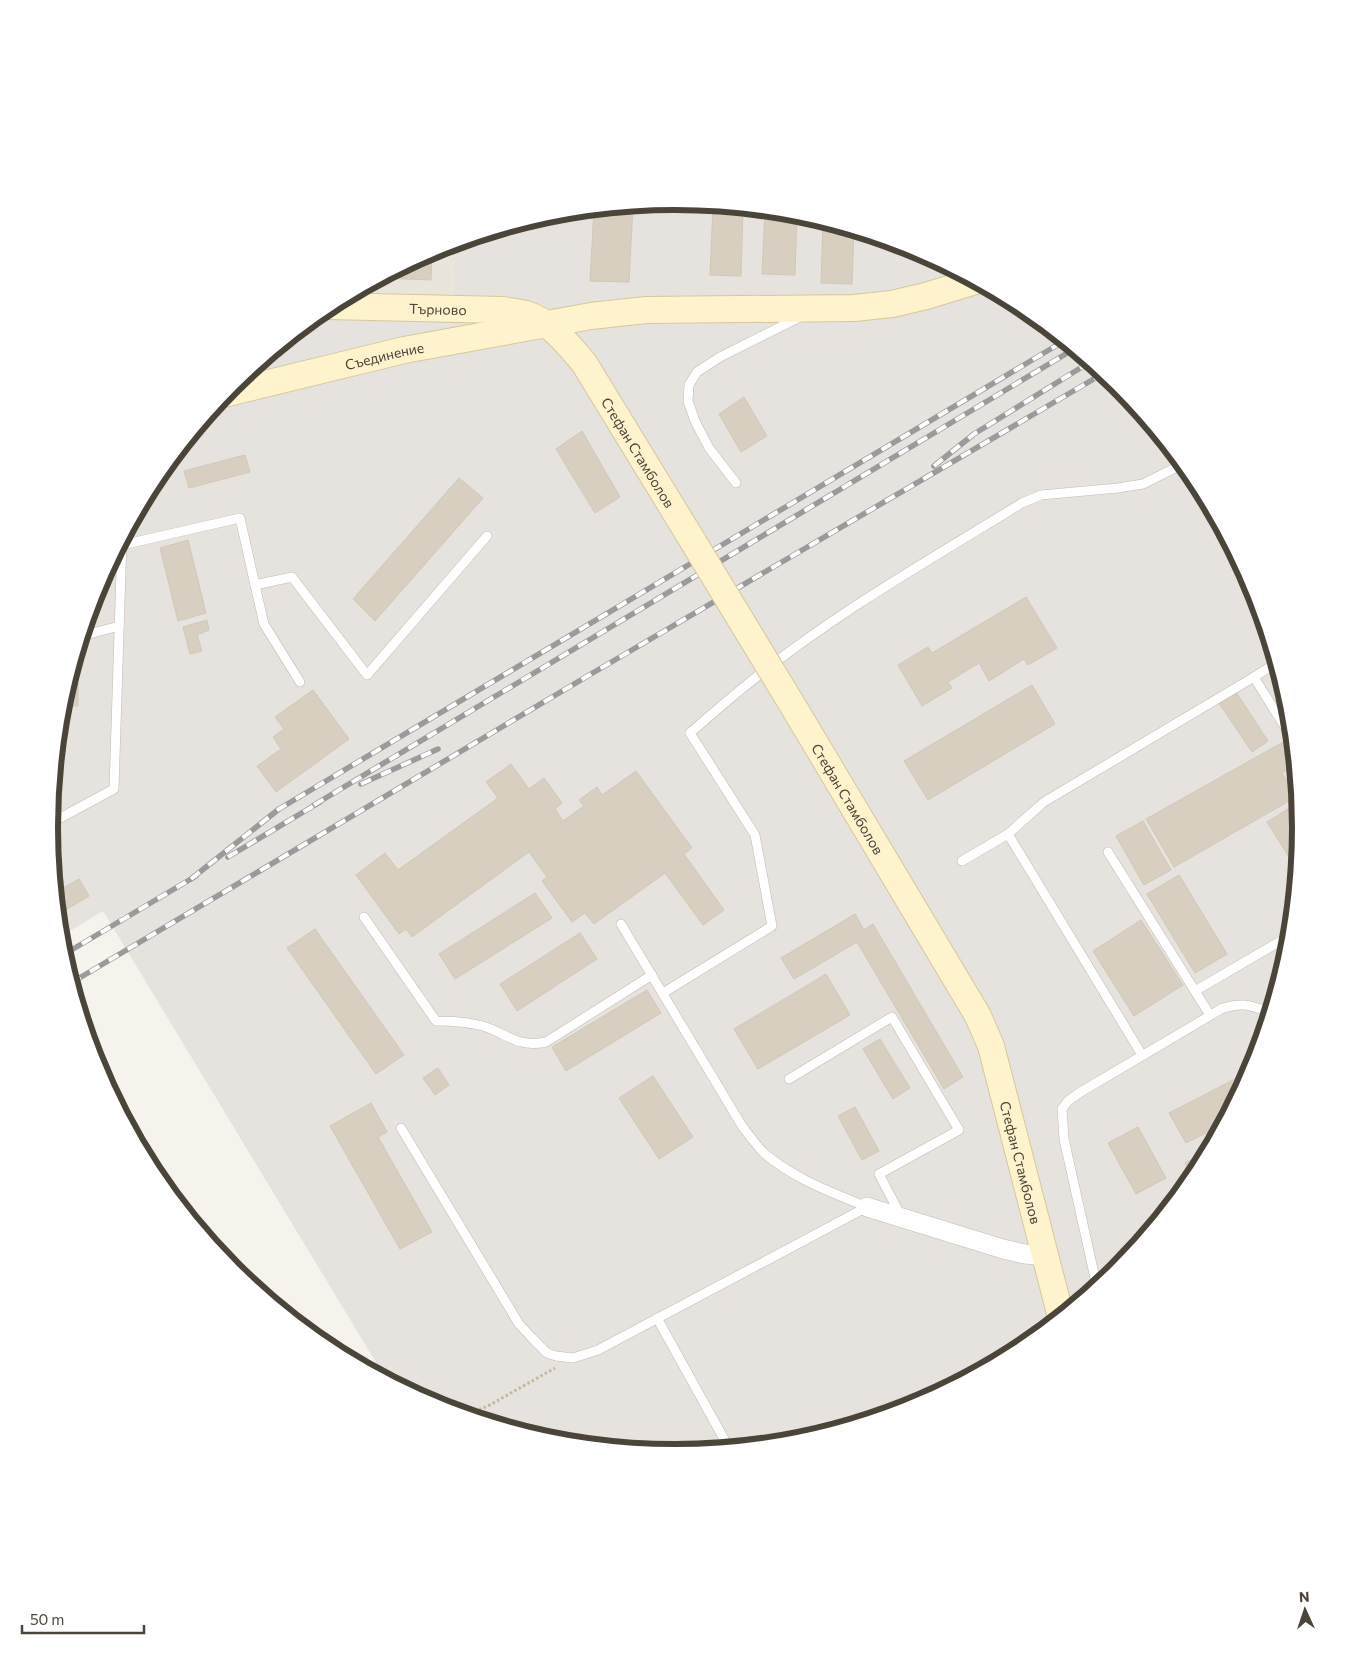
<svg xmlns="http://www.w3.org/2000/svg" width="1350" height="1655" font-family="Commissioner,sans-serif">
<rect width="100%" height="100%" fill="#f6f3ec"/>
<polygon fill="#eae5da" points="453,244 454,310 318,314 327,307 436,249"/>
<polygon fill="#e6e2dd" points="675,201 797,213 915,249 1023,307 1118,385 1196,480 1254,588 1289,706 1301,828 1289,950 1253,1067 1196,1176 1118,1271 1023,1348 914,1406 797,1442 675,1454 553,1442 435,1406 386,1379 103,911 60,937 49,827 61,705 97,588 154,479 232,384 318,315 454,310 453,244 553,213"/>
<g fill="#d8cfc1" stroke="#d3c7b4">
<polygon points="633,205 629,282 590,281 594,209"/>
<polygon points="713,205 743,208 741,276 710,275"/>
<polygon points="765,210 797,213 795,275 762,274"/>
<polygon points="823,221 854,230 852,284 821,283"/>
<polygon points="432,251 431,280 380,278"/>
<polygon points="744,397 767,436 741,452 719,414"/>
<polygon points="582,431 620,497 595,513 556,449"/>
<polygon points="245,455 250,472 189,488 184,471"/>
<polygon points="459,478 483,498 375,621 353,599"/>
<polygon points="188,540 206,613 178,621 160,548"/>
<polygon points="1026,597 1057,648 1028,665 1024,659 989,681 979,663 948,682 952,688 922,706 898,665 928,647 932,653"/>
<polygon points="207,620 209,630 197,635 202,651 190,654 183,627"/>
<polygon points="71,670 78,670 78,706 61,706"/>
<polygon points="1032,685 1055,724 928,800 904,761"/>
<polygon points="313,690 349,739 276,792 257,766 281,749 273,737 284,729 275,717"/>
<polygon points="1236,692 1268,741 1252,752 1219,703"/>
<polygon points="1285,741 1294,757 1295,765 1282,773 1296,797 1174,867 1146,819"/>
<polygon points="511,764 529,789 544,778 562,803 555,809 563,821 584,806 579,800 597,787 602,795 636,771 692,848 684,854 724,910 703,925 665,873 594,924 585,913 572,922 542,881 547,877 529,852 412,937 406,929 399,934 356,875 385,853 398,870 498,798 486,782"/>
<polygon points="1299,802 1301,828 1297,870 1267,822"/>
<polygon points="1143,821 1171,870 1144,885 1116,836"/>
<polygon points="53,871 63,888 79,879 89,896 57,915"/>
<polygon points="1179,875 1227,954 1195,973 1147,894"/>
<polygon points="535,893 552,918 455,979 439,954"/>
<polygon points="855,914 864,930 873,924 963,1077 944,1089 857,942 794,979 781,958"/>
<polygon points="1141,920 1183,985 1134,1016 1093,951"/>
<polygon points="315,929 404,1055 376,1074 287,948"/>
<polygon points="580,933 597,959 517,1011 500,984"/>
<polygon points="826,974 850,1015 758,1069 734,1029"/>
<polygon points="647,990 661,1013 566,1071 552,1047"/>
<polygon points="880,1039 910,1088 893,1099 863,1049"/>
<polygon points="438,1068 449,1085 435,1095 423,1078"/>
<polygon points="653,1076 693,1137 659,1159 619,1098"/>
<polygon points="1241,1076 1245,1083 1214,1142 1208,1132 1186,1143 1169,1113"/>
<polygon points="371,1103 387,1132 378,1137 432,1232 400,1249 330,1126"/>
<polygon points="855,1107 879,1151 862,1160 838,1116"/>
<polygon points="1138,1127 1166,1178 1136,1194 1108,1143"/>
<polygon points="1209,1151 1196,1176 1193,1179 1185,1163"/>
</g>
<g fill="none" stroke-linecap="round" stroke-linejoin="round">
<g stroke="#c2bbae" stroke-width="10">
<g id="lane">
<polyline points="736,483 709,448 695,421 688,401 689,385 697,372 720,357 800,317"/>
<polyline points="122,545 240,518 255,585 292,577 367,675 487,536"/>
<polyline points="255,585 264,624 300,682"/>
<polyline points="82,636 119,626"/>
<polyline points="1254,677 1276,663"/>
<polyline points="49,824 114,789 122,540"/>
<polyline points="1008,834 1142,1055"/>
<polyline points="1108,852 1210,1015"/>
<polyline points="962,861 1008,834 1044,802 1254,677 1293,740"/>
<path d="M364 917 436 1021C452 1021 468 1022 483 1026 508 1034 517 1048 546 1042L652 975"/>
<path d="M621 924 742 1126C749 1135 756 1145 764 1153 794 1179 831 1192 867 1207"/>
<polyline points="1195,991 1291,935"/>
<path d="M663 993 772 926 755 835 690 733C711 715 732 696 754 679 837 612 931 559 1022 503L1041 495 1118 488 1143 484 1183 464"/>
<polyline points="789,1079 892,1017 959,1130 879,1174 901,1216"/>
<polyline points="401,1128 519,1324 532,1338 547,1353 556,1356 573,1358 598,1350 867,1207"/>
<path d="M1097 1287 1064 1139 1062 1109 1068 1101 1079 1093 1223 1008C1241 1003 1248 1004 1266 1011L1271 1008"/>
<polyline points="657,1318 729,1448"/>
</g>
</g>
<g stroke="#c2bbae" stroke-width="20">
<polyline id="street" points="867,1207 1003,1249 1025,1254 1046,1256"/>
</g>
<g stroke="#d6c79b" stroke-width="28">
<g id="secondary">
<path id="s1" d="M328 306 502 310C510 311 519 312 526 314 551 322 567 343 584 363L694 543"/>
<path id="s2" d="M224 394 404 350 591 316 646 310 854 308 892 304 926 296 975 281"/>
<path id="s3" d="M796 711 978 1016 991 1046 1061 1317"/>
</g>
</g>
<polyline stroke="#c4b79f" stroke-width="3" stroke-dasharray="2.5 2.5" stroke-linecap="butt" points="465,1415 488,1406 555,1368"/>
<use href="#lane" stroke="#fff" stroke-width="9"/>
<use href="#street" stroke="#fff" stroke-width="19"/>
<use href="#secondary" stroke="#fff3cd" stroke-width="26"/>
<g stroke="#9a9a9a" stroke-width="5.5">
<g id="rail">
<polyline points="934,466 974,434 1090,362"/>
<polyline points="361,784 438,749"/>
<polyline points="314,805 1074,349"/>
<polyline points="228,857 320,802"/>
<polyline points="191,879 279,809 1064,341"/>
<polyline points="63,955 196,876"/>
<polyline points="71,983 591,674 1104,373"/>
</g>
</g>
<use href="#rail" stroke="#fff" stroke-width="4" stroke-dasharray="11" stroke-linecap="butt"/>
<g stroke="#d6c79b" stroke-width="28" stroke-linecap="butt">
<polyline id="secondary-bridge" points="694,543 796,711"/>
</g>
<use href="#secondary-bridge" stroke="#fff3cd" stroke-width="26"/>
</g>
<g text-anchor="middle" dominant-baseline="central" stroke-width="4" stroke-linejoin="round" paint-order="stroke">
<g font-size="14" fill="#4b4439" stroke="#fff">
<text stroke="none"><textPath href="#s1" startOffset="110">Търново</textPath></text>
<text stroke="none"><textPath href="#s2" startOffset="165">Съединение</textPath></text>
<text stroke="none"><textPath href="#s1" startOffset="380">Стефан Стамболов</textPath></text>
<text stroke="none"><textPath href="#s3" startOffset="102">Стефан Стамболов</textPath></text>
<text stroke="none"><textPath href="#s3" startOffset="508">Стефан Стамболов</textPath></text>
</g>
</g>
<path d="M0 0H1350V1655H0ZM58 827a617 617 0 1 1 1234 0a617 617 0 1 1-1234 0Z" fill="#fff" fill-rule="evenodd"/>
<path fill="none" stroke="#4b4439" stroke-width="6" d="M58 827a617 617 0 1 1 1234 0a617 617 0 1 1-1234 0Z"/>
<g transform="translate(1305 1610) rotate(357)" stroke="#ffffff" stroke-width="4" paint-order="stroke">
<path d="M0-4L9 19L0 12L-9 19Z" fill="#4b4439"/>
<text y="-8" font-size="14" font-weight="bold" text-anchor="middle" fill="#4b4439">N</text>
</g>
<path d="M22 1625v8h122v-8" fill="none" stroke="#4b4439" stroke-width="2.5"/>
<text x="30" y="1625" font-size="15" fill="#4b4439" stroke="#ffffff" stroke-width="4" paint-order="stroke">50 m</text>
</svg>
